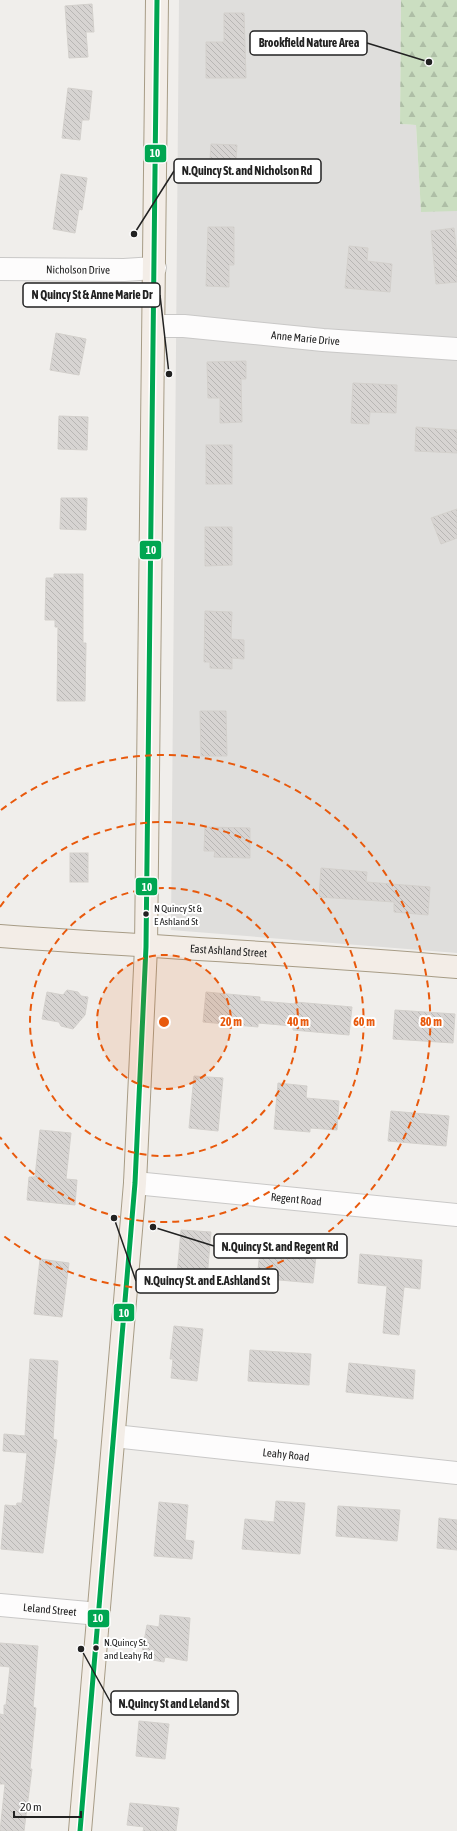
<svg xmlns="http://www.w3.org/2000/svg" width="457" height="1831" font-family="'Asap Condensed',sans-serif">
<defs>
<pattern id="forest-firs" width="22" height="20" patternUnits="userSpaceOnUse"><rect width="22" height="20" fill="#cbdec1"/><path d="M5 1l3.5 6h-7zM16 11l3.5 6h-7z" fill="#aebea6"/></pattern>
<pattern id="building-back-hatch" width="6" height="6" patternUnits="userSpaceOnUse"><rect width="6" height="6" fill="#d7d4d2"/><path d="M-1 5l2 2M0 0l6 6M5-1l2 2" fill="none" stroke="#b8b6b4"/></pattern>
</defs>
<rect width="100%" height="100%" fill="#f0eeeb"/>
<polygon fill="#dfdedc" points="179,0 401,0 400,124 416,125 421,211 457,211 457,953 171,930"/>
<polygon fill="url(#forest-firs)" points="401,0 457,0 457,211 421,212 416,125 400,124"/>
<g fill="url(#building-back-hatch)" stroke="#d3d0cc">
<polygon points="92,4 94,32 86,32 88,57 69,58 65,6"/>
<polygon points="224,13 244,13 246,78 206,78 206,42 224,42"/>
<polygon points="68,88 92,91 89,120 82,120 80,140 62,138"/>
<polygon points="211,144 237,145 235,176 209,175"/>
<polygon points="61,174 87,178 82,210 79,209 75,233 53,229"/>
<polygon points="208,227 234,227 234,265 229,265 229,287 206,286"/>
<polygon points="454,228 457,256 457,282 436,284 431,231"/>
<polygon points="349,246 368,248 367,261 392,264 390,292 345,288"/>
<polygon points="56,333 86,339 79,375 50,370"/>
<polygon points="246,361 246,379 241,379 242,422 220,423 220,398 208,398 207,362"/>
<polygon points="353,383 397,385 396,413 370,412 369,424 351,423"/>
<polygon points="59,416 88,417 87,450 58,449"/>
<polygon points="416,427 457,430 457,453 415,451"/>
<rect x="206" y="445" width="26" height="39"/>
<polygon points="61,498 87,498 86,530 60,529"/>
<polygon points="457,509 457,538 441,544 431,518"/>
<polygon points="205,527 232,527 232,565 205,566"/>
<polygon points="54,574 83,574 83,643 86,643 85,701 57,701 58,627 55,627 55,620 45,620 46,578 54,578"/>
<polygon points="205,611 232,612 231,639 244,640 244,659 232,658 232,669 210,668 210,662 204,662"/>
<polygon points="200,711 226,711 227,756 201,756"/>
<polygon points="205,827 250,828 250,858 214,857 215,851 204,851"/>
<rect x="70" y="853" width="18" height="29"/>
<polygon points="321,868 367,872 366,882 430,887 428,915 394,912 394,902 319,897"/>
<polygon points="67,990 78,992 81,996 88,997 85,1015 73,1029 61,1026 59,1022 42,1019 47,992 63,995"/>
<polygon points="206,992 260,997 260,1001 295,1004 295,1002 352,1007 349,1035 293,1030 293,1026 258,1023 258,1027 203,1022"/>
<polygon points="395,1010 455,1014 453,1043 393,1039"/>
<polygon points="194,1076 223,1078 218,1131 189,1128"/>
<polygon points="278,1083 307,1086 306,1098 339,1101 337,1130 310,1128 310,1132 274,1129"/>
<polygon points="391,1111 449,1116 446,1146 388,1141"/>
<polygon points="40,1130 71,1133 66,1179 77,1180 75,1205 27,1200 29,1177 35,1177"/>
<polygon points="181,1230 211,1232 206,1290 176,1287"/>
<polygon points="261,1243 283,1246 282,1253 316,1256 313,1283 257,1278"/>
<polygon points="360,1254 422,1260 420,1289 404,1287 399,1335 383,1333 387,1286 358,1283"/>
<polygon points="40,1259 69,1263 62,1317 34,1314"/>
<polygon points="174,1326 203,1329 197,1381 171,1378 173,1359 170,1359"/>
<polygon points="250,1350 311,1354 309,1385 248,1381"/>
<polygon points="30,1359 58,1361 53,1439 57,1440 43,1553 1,1549 5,1505 16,1506 17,1503 22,1503 27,1453 3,1451 4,1434 25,1436"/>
<polygon points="349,1363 415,1370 413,1399 346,1392"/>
<polygon points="276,1501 305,1503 300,1554 242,1549 245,1519 274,1522"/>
<polygon points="159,1502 188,1505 185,1540 194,1541 192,1559 154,1556"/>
<polygon points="338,1506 400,1510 397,1541 336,1536"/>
<polygon points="439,1518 457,1520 457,1550 437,1548"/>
<polygon points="160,1615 190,1618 187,1661 165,1657 164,1662 141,1658 147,1625 159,1627"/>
<polygon points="0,1643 38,1646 33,1707 36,1708 30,1769 32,1769 24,1831 0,1831 5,1784 0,1784 0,1714 4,1715 4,1705 6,1705 10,1667 0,1666"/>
<polygon points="139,1721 169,1724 165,1759 136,1756"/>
<polygon points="130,1803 179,1808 176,1831 143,1831 144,1827 127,1825"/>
</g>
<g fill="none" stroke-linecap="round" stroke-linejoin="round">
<g stroke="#c9c8c7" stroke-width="24">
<g id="minor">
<path id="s1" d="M0 269 124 270 155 268"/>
<path id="s2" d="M154 326H184L323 340 457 349"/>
<path id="s3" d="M135 1183 457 1215"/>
<path id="s4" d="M114 1436 457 1473"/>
<path id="s5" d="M0 1605 99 1614"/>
</g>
</g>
<g stroke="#a79c86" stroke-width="24">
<g id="major">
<path id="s6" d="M0 936C152 947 305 954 457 967"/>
<polyline points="80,1831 135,1183 146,947 157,0"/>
</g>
</g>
<use href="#minor" stroke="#fdfcfc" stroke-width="22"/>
<use href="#major" stroke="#f3ede7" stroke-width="22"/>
<g stroke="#fff" stroke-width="8">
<polyline id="bus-1" points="80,1831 135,1183 146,947 157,0"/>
</g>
<use href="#bus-1" stroke="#00a651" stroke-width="5"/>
</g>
<circle cx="164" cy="1022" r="67" fill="#e8590c" fill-opacity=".12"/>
<g fill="none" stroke="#e8590c" stroke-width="2" stroke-dasharray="7 5">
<circle cx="164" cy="1022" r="67"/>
<circle cx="164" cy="1022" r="134"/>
<path d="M0 907A200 200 0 1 1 0 1137"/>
<path d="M1 810A267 267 0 1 1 1 1234"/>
</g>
<g fill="#222" stroke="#fff" stroke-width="1.5">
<circle cx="146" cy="914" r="3.5"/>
<circle cx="96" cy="1648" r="3.5"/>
</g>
<g text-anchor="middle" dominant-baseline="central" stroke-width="4" stroke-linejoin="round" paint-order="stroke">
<g font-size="10" fill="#222" stroke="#fff" text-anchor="start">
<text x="154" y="908">N Quincy St &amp;<tspan x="154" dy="13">E Ashland St</tspan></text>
<text x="104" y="1642">N.Quincy St.<tspan x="104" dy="13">and Leahy Rd</tspan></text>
</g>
<g font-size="11" fill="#222" stroke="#fff">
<text stroke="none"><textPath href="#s1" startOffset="78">Nicholson Drive</textPath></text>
<text stroke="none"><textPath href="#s2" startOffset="152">Anne Marie Drive</textPath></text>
<text stroke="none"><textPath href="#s6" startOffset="229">East Ashland Street</textPath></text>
<text stroke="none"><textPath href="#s3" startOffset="162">Regent Road</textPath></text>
<text stroke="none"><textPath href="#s4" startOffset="173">Leahy Road</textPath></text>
<text stroke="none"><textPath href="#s5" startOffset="50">Leland Street</textPath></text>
</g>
</g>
<circle cx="164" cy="1022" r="6" fill="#e8590c" stroke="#fff" stroke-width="2"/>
<g font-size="12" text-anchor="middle" font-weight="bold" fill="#e8590c" stroke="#fff" stroke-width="4" stroke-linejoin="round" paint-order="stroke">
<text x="231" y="1026">20 m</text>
<text x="298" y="1026">40 m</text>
<text x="364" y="1026">60 m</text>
<text x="431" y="1026">80 m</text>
</g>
<path fill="none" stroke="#222" stroke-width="1.5" d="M429 62L367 43M134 234L174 171M169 374L160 295M153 1227L214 1246M114 1218L136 1281M81 1649L111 1703"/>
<g fill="#222" stroke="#fff" stroke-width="1.5">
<circle cx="429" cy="62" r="4"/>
<circle cx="134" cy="234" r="4"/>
<circle cx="169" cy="374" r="4"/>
<circle cx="153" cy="1227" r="4"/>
<circle cx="114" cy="1218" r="4"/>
<circle cx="81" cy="1649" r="4"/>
</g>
<g fill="#fff" stroke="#222" stroke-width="1.5">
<rect x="250" y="31" width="117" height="24" rx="4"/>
<rect x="174" y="159" width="147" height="24" rx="4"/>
<rect x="23" y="283" width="137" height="24" rx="4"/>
<rect x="214" y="1234" width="133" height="24" rx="4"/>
<rect x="136" y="1269" width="142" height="24" rx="4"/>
<rect x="111" y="1691" width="127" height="24" rx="4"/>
</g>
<g font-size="12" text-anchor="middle" font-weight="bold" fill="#222">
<text x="309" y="47">Brookfield Nature Area</text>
<text x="247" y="175">N.Quincy St. and Nicholson Rd</text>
<text x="92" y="299">N Quincy St &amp; Anne Marie Dr</text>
<text x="280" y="1251">N.Quincy St. and Regent Rd</text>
<text x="207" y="1285">N.Quincy St. and E.Ashland St</text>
<text x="174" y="1708">N.Quincy St and Leland St</text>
</g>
<g stroke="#fff" stroke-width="1.5">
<rect x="144" y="144" width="23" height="19" rx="4" fill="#00a651"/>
<rect x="139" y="540" width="23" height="20" rx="4" fill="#00a651"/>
<rect x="135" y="877" width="23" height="19" rx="4" fill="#00a651"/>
<rect x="113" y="1303" width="22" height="19" rx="4" fill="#00a651"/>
<rect x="87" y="1609" width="23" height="19" rx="4" fill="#00a651"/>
</g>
<g font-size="11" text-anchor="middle" font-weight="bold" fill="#fff">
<text x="155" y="157">10</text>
<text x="151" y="554">10</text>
<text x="147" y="891">10</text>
<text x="124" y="1317">10</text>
<text x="98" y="1622">10</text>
</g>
<path d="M14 1811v6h67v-6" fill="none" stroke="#222222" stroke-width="2"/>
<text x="20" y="1811" font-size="12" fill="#222222" stroke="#ffffff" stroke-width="3" paint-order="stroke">20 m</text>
</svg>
